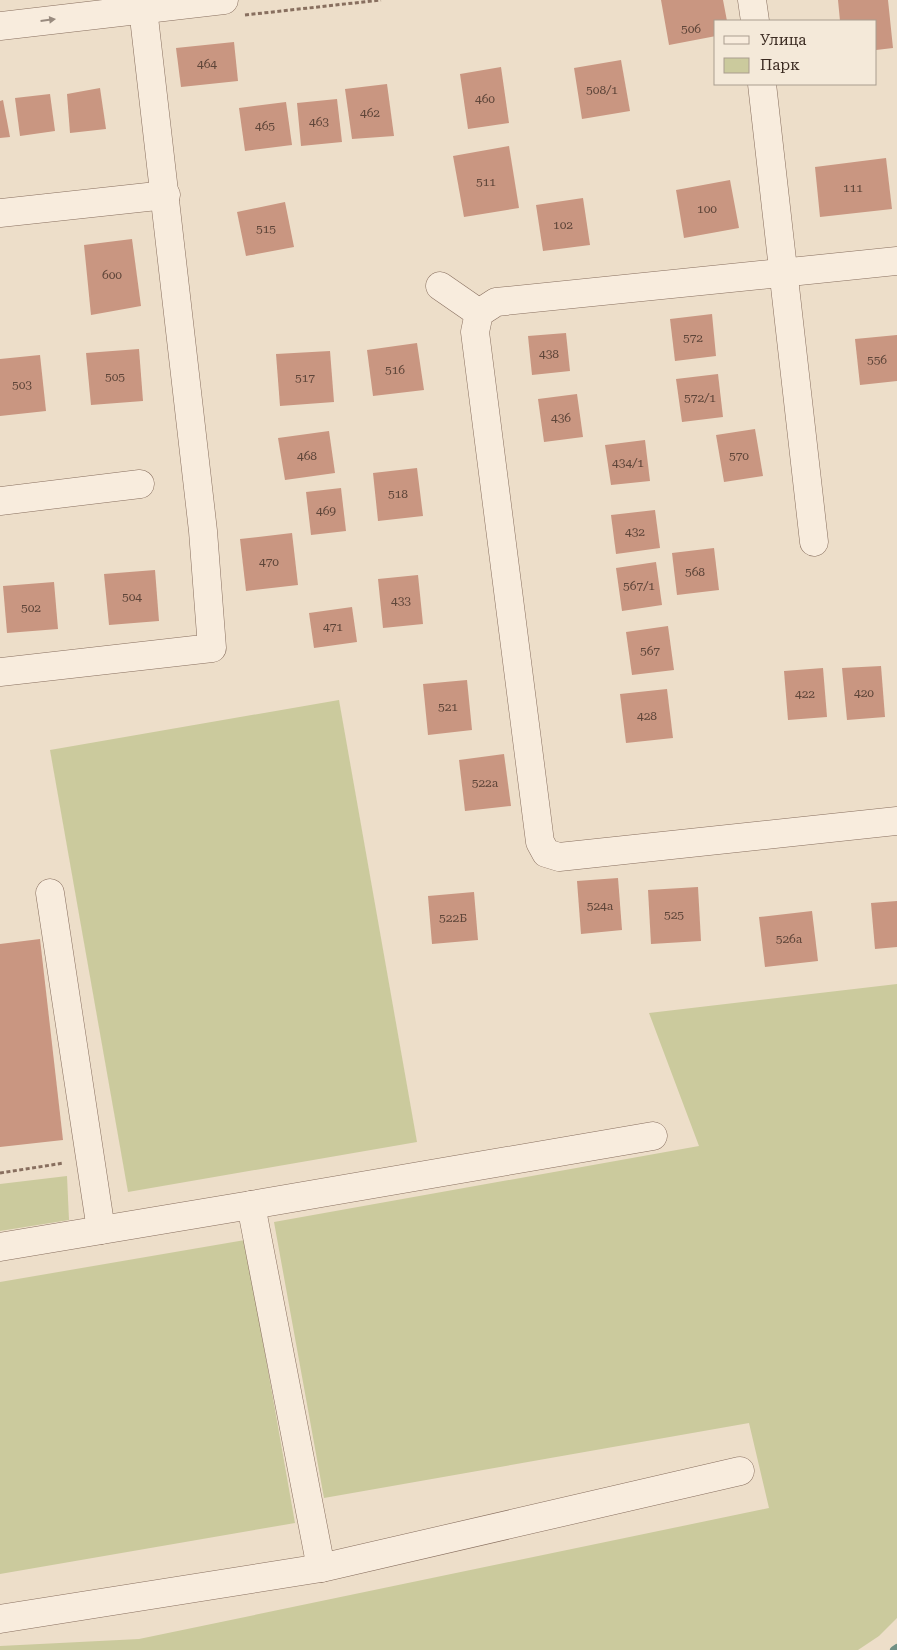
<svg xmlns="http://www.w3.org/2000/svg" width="897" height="1650" font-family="'Roboto Serif',serif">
<rect width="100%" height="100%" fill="#eddec9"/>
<g fill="#cbca9d">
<polygon points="339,700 417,1142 128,1192 50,750"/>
<polygon points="897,984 897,1618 879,1636 858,1650 0,1650 0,1646 139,1639 769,1508 749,1423 324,1498 274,1222 699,1146 649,1013"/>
<polygon points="67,1176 69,1220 0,1231 0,1184"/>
<polygon points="245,1240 295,1523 0,1574 0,1282"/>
</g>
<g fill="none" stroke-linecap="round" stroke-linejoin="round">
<polyline stroke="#709084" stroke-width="8" points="894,1650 897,1648"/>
</g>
<g fill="#c99681">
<polygon points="661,0 723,0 727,21 716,21 716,36 669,45"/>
<polygon points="838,0 888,0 893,48 876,50 876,21 840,21"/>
<polygon points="234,42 238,81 181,87 176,48"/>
<polygon points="621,60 630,111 582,119 574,68"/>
<polygon points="501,67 509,123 468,129 460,74"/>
<polygon points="387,84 394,136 352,139 345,89"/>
<polygon points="100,88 106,129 70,133 67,94"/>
<polygon points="50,94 55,131 20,136 15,98"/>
<polygon points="337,99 342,142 301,146 297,103"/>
<polygon points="3,100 10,137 0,138 0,101"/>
<polygon points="286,102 292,145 245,151 239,108"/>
<polygon points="509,146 519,208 464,217 453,156"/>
<polygon points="886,158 892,209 820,217 815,167"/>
<polygon points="730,180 739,228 684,238 676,190"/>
<polygon points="583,198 590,245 543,251 536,205"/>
<polygon points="285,202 294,247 246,256 237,212"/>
<polygon points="132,239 141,306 91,315 84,245"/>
<polygon points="712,314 716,356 675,361 670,319"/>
<polygon points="566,333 570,371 532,375 528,336"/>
<polygon points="897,335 897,381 860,385 855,339"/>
<polygon points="417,343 424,390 373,396 367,350"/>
<polygon points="139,349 143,401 91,405 86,353"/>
<polygon points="330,351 334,402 280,406 276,354"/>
<polygon points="40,355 46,411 0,416 0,359"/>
<polygon points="718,374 723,417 682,422 676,379"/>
<polygon points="577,394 583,437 544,442 538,399"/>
<polygon points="755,429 763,476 724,482 716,435"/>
<polygon points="329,431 335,473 285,480 278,438"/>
<polygon points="645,440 650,481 611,485 605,445"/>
<polygon points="417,468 423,516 378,521 373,473"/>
<polygon points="341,488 346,531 311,535 306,492"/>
<polygon points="655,510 660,548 616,554 611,515"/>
<polygon points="292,533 298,585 246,591 240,539"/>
<polygon points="714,548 719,590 677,595 672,553"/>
<polygon points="656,562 662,605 622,611 616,568"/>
<polygon points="155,570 159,621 109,625 104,574"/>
<polygon points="418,575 423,624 383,628 378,579"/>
<polygon points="54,582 58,629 7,633 3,586"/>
<polygon points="352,607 357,642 314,648 309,613"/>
<polygon points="668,626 674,670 632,675 626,632"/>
<polygon points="881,666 885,717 847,720 842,668"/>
<polygon points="823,668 827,717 788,720 784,671"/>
<polygon points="467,680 472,730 428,735 423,684"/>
<polygon points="667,689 673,738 626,743 620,694"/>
<polygon points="504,754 511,806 465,811 459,760"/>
<polygon points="618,878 622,930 581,934 577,881"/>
<polygon points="698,887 701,941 651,944 648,890"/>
<polygon points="474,892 478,940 432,944 428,896"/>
<polygon points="897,901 897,947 875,949 871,903"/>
<polygon points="812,911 818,961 765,967 759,917"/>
<polygon points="40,939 63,1140 0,1147 0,944"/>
</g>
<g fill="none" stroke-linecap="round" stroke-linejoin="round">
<g stroke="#886f5f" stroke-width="29">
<g id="minor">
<polyline points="752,0 755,21"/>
<polyline points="0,26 224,0"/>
<polyline points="762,84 814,542"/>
<polyline points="0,213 166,195"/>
<polyline points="897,261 496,302 479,313 475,332 540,842 546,853 559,857 897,821"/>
<polyline points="440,286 479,313"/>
<polyline points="0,501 140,484"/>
<polyline points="0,672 212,648 203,531 142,0"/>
<polyline points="50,893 101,1230"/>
<polyline points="251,1205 653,1136"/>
<polyline points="0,1247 251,1205 321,1568"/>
<polyline points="0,1619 321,1568 740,1471"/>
</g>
</g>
<g stroke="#886f5f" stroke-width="3" stroke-dasharray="4 2.5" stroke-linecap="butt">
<polyline points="245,15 381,0"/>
<polyline points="0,1173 64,1163"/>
</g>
<use href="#minor" stroke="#f8ecdd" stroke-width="28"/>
</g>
<defs><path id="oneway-solid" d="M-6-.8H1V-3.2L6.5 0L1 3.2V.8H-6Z" transform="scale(1.25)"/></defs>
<use fill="#998b7f" href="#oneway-solid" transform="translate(48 20) rotate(-7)"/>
<g text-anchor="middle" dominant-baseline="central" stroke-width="5" stroke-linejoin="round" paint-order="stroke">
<g font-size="12" fill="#5e4539">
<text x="691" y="29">506</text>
<text x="207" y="64">464</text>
<text x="602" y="90">508/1</text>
<text x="485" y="99">460</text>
<text x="370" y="113">462</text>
<text x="319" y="122">463</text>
<text x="265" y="126">465</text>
<text x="486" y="182">511</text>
<text x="853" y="188">111</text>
<text x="707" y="209">100</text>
<text x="563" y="225">102</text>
<text x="266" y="229">515</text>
<text x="112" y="275">600</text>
<text x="693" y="338">572</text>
<text x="549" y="354">438</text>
<text x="877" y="360">556</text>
<text x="395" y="370">516</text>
<text x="115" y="377">505</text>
<text x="305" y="378">517</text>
<text x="22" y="385">503</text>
<text x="700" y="398">572/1</text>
<text x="561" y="418">436</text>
<text x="307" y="456">468</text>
<text x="739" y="456">570</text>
<text x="628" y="463">434/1</text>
<text x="398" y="494">518</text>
<text x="326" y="511">469</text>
<text x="635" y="532">432</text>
<text x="269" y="562">470</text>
<text x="695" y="572">568</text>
<text x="639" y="586">567/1</text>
<text x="132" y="597">504</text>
<text x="401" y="601">433</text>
<text x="31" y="608">502</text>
<text x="333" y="627">471</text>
<text x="650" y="651">567</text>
<text x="864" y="693">420</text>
<text x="805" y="694">422</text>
<text x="448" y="707">521</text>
<text x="647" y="716">428</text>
<text x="485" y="783">522а</text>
<text x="600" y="906">524а</text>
<text x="674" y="915">525</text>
<text x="453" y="918">522Б</text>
<text x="789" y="939">526а</text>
</g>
</g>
<rect x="714" y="20" width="162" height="65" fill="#f4e9d9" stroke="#aa9d8f"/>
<rect x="724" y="36" width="25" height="8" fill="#f8ecdd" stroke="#aa9d8f"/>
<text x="760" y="45" font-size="15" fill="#3a2a21">Улица</text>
<rect x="724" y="58" width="25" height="15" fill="#cbca9d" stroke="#aa9d8f"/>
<text x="760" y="70" font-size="15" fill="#3a2a21">Парк</text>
</svg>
